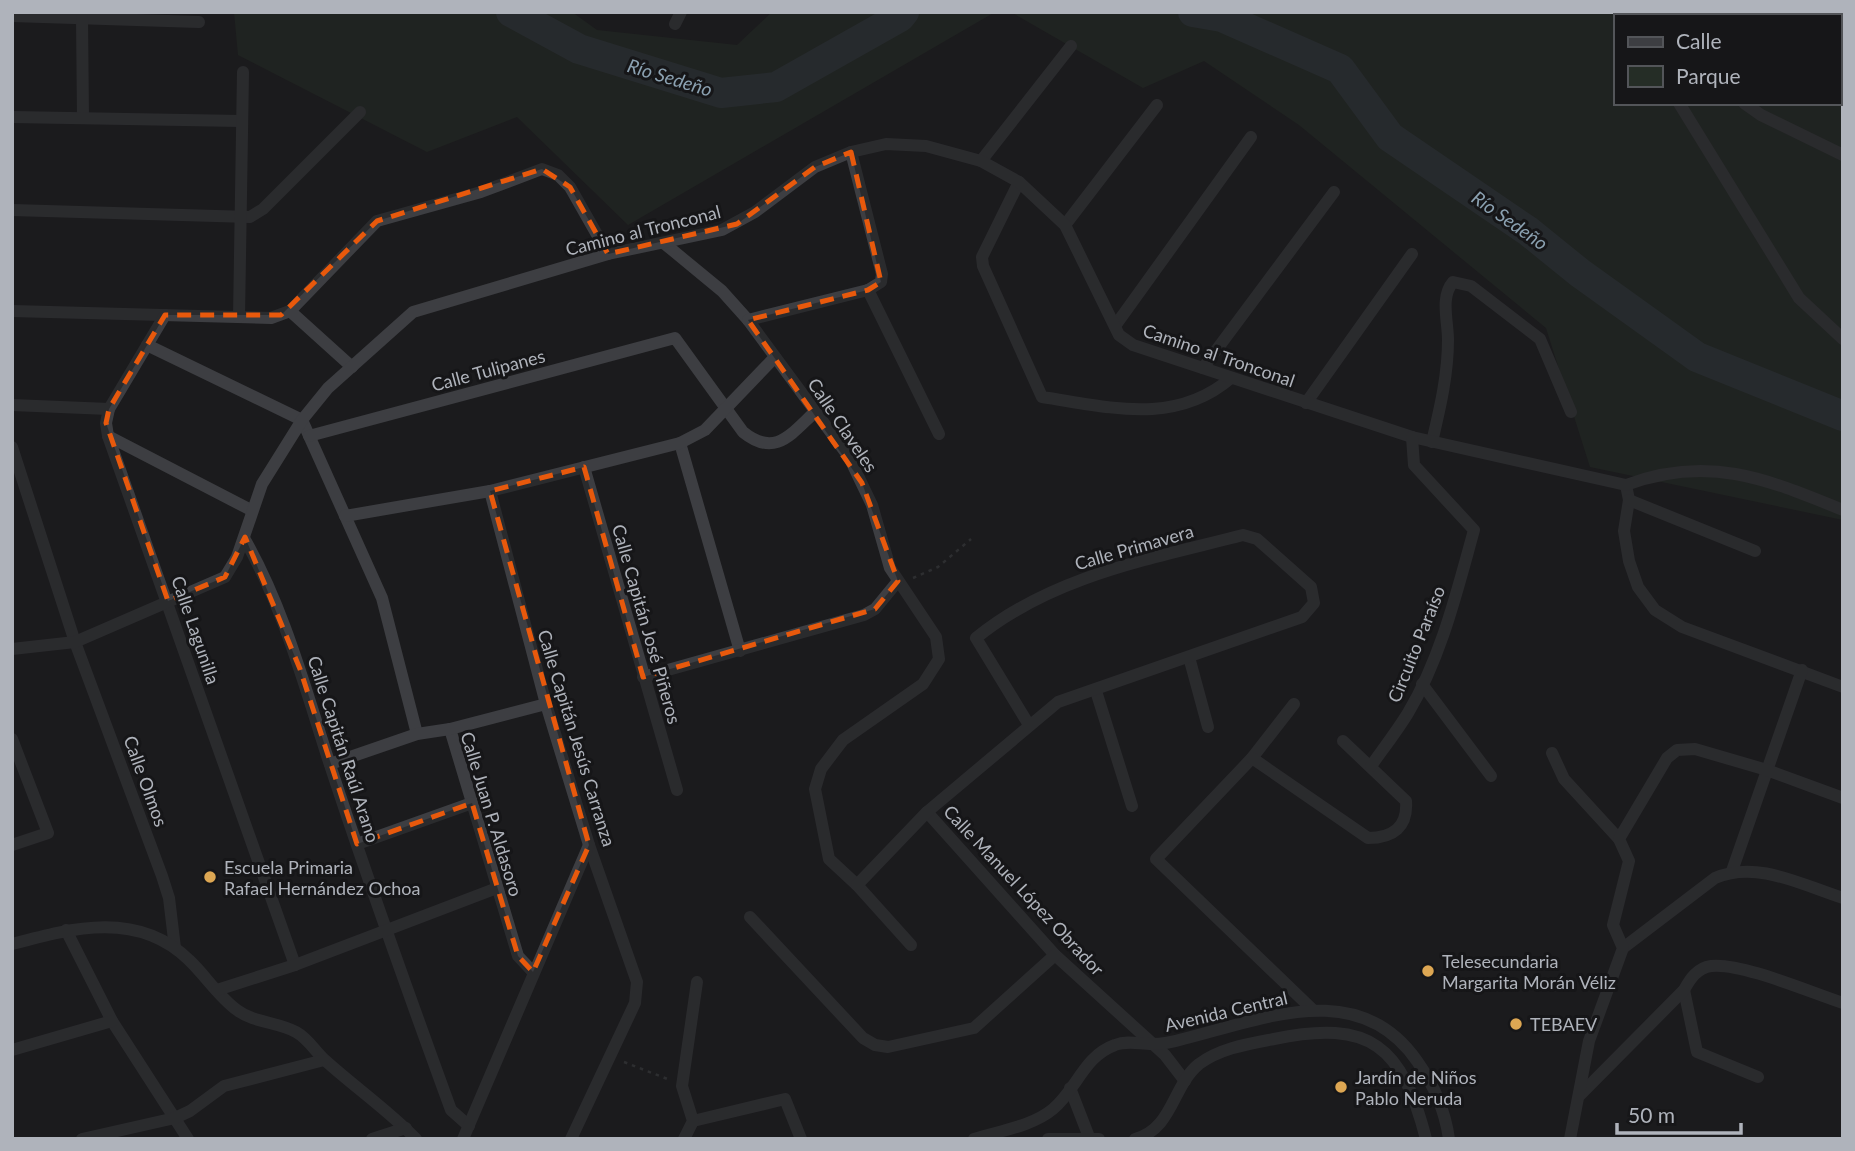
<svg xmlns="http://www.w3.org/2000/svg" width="1855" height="1151" font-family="Lato,sans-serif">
<rect width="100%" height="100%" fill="#1b1b1d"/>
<g fill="#252d26" fill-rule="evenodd">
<polygon points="234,12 572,12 597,30 737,45 772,12 995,12 628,225 517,117 427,152 238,55"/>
<path d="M1011 12H1843V520L1590 467 1546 328 1299 125 1204 61 1143 88ZM1615 16H1839V103H1615Z"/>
</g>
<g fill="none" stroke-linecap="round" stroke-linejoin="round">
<g stroke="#343d42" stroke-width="30">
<polyline points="511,12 579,49 721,93 776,87 900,17 904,12"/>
<polyline points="1193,12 1222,17 1340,69 1390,137 1528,231 1580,273 1697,357 1843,416"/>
</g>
<g stroke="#434548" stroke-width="2.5" stroke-dasharray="3.5 5" stroke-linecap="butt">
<polyline points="913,578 938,567 971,539"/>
<polyline points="624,1062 670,1080"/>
</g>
<g stroke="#3d3e42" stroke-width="12">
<polyline points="1659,12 1660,16"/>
<polyline points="12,16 199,22"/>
<polyline points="82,18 83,118"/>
<polyline points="675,24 681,12"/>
<polyline points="1679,103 1799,298 1843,339"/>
<polyline points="1744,103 1761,115 1843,155"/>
<polyline points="12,117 241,121"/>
<polyline points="981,161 1071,46"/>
<path d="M1019 182 982 257 983 266 1042 397C1109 407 1175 426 1231 378"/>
<polyline points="12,210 250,217 263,209 360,112"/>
<polyline points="1065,225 1157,105"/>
<polyline points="665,244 722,291 748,320 849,457 872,505 890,568 936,637 939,659 923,684 843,740 821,769 815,789 829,859 857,885 911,945"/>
<polyline points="868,290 939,434"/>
<polyline points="12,311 271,318 290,311 377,221 481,192 542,169 558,175 570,187 608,254"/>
<polyline points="290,311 352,367"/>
<polyline points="165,315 109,409 106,423 108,436 295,965"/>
<polyline points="239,317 243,72"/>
<polyline points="748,320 868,290 881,282 882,274 851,152"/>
<polyline points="1115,326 1251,137"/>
<polyline points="147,345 302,420 382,598 417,734"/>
<polyline points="1203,368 1334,192"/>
<polyline points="1306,403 1412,254"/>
<polyline points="12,405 109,409"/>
<polyline points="108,436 251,510"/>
<path d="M309 436 675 338 743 432C775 458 791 434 815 412"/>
<path d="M1432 442C1440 408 1448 375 1448 340 1448 321 1440 297 1453 282L1471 286 1540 339 1571 412"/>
<polyline points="680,443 740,651"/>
<polyline points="12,447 75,642 162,876 169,898 175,948"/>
<polyline points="584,467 677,790"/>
<polyline points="1626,485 1629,500 1624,531 1629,561 1638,587 1655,610 1682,627 1843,687"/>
<polyline points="490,491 546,704 589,845 637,982 635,1003 571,1139"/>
<polyline points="1629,500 1755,551"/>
<polyline points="345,516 490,491 680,443 705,430 775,357"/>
<path d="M244 538C284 608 305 688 330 765 368 881 409 995 451 1110L469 1126"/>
<path d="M12 649 75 642 225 577 237 557 262 484 302 420 328 388 413 312 608 254 722 230 755 212 815 167 851 152 886 144 926 146 981 161 1019 182 1065 225 1119 335 1133 345 1412 437 1626 485C1708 454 1767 479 1843 510"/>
<polyline points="1189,657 1208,727"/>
<polyline points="643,677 864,615 875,609 898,581"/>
<polyline points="1422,684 1491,776"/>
<polyline points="1096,691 1132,806"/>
<polyline points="1294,704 1252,758 1156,859 1313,1010"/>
<polyline points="450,729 518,956 533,972"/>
<polyline points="12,739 48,833 12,845"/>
<polyline points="1552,753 1564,779 1619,839"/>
<path d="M1252 758 1368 838C1393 838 1408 827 1406 801L1343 741"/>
<polyline points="330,764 417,734 450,729 546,704"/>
<path d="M1371 766C1383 749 1397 731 1408 713 1441 658 1457 591 1474 530L1414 465 1412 437"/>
<polyline points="927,812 1055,955 1165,1055 1185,1081"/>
<polyline points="357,844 472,803"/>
<polyline points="1732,871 1802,670"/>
<path d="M857 885 927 812 1058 702 1302 617 1314 603 1311 587 1257 539 1243 535C1150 559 1052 576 976 638L1029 725"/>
<polyline points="750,917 863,1038 875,1045 888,1047 974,1028 1055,955"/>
<polyline points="66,930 112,1021 188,1139"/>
<path d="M12 944C72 928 138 910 189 960 205 975 218 996 237 1010 254 1023 278 1022 296 1032 309 1039 316 1053 327 1062 356 1088 389 1111 416 1139"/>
<path d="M1623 948 1715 878C1757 860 1802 885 1843 898"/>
<polyline points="217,990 295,965 497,888"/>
<polyline points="1684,990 1697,1052 1758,1077"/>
<polyline points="12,1050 112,1021"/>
<polyline points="1070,1088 1089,1137"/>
<path d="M1580 1095 1684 990C1690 979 1697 968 1711 966 1740 962 1812 993 1843 1003"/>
<polyline points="693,1121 785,1099 801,1139"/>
<polyline points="82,1139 175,1118 190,1111 224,1086 324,1060"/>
<polyline points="372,1139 406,1128"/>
<polyline points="463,1139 589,845"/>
<polyline points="684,1139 693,1121 682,1086 697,982"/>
<path d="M974 1139C999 1131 1033 1126 1053 1109 1077 1089 1084 1056 1115 1045 1128 1040 1139 1044 1152 1044 1163 1044 1173 1042 1183 1039 1264 1019 1359 977 1417 1061 1434 1085 1445 1110 1449 1139"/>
<polyline points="1048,1139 1099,1139"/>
<path d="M1135 1139C1173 1129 1172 1086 1199 1064 1221 1048 1248 1044 1274 1039 1371 1019 1402 1046 1426 1139"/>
<polyline points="1570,1139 1589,1041 1623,948 1613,925 1629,861 1619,839 1667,758 1677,750 1695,749 1767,770 1843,798"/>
</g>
</g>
<path d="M0 0H1855V1151H0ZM851 152 881 282 868 290 748 320 862 483 898 581 875 609 643 677 584 467 490 491 589 845 533 972 518 956 472 803 357 844 300 669 245 537 225 577 168 601 106 423 109 409 165 315H281L377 221 542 169 570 187 608 254 737 224 815 167Z" fill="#1b1b1d" fill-opacity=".55" fill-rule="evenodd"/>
<path fill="none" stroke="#e8590c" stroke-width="5" stroke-dasharray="14 9" stroke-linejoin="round" d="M851 152 881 282 868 290 748 320 862 483 898 581 875 609 643 677 584 467 490 491 589 845 533 972 518 956 472 803 357 844 300 669 245 537 225 577 168 601 106 423 109 409 165 315H281L377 221 542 169 570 187 608 254 737 224 815 167Z"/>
<g fill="#dda753" stroke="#161618" stroke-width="2.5">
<circle cx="210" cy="877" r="7"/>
<circle cx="1428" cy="971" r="7"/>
<circle cx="1516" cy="1024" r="7"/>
<circle cx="1341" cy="1087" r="7"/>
</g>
<g text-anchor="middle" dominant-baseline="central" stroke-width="6" stroke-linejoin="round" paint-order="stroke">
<g font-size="18" fill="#afb3bb" stroke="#161618">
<text transform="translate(643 230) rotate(-14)">Camino al Tronconal</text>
<text transform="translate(1219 355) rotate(19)">Camino al Tronconal</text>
<text transform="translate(488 370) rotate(-15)">Calle Tulipanes</text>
<text transform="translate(843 425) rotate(56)">Calle Claveles</text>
<text transform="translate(1134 547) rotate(-16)">Calle Primavera</text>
<text transform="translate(647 624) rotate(74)">Calle Capitán José Piñeros</text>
<text transform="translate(196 630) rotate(71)">Calle Lagunilla</text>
<text transform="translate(1416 644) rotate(-68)">Circuito Paraíso</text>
<text transform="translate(577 738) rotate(73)">Calle Capitán Jesús Carranza</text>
<text transform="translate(344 749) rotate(72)">Calle Capitán Raúl Arano</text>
<text transform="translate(146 781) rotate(70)">Calle Olmos</text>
<text transform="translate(492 814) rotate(73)">Calle Juan P. Aldasoro</text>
<text transform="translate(1024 890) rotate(47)">Calle Manuel López Obrador</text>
<text transform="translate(1226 1011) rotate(-13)">Avenida Central</text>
</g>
<g font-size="18" fill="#afb3bb" stroke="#161618" text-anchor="start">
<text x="224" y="867">Escuela Primaria<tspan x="224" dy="21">Rafael Hernández Ochoa</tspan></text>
<text x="1442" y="961">Telesecundaria<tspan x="1442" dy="21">Margarita Morán Véliz</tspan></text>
<text x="1530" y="1024">TEBAEV</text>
<text x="1355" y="1077">Jardín de Niños<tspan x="1355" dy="21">Pablo Neruda</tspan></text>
</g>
<g font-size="19" font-style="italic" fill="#8ba1b1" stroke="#161618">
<text transform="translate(670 77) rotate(17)">Río Sedeño</text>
<text transform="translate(1510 220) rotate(35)">Río Sedeño</text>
</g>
</g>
<rect width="1855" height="1151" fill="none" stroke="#afb3bb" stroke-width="28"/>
<rect x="1614" y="14" width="228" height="91" fill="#161618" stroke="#535559" stroke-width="2"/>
<rect x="1628" y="37" width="35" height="10" fill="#3d3e42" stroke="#535559" stroke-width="2"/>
<text x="1676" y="49" font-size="21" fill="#afb3bb">Calle</text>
<rect x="1628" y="66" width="35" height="21" fill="#252d26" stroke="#535559" stroke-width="2"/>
<text x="1676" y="84" font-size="21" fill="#afb3bb">Parque</text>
<path d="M1617 1123v10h124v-10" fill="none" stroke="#afb3bb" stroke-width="3.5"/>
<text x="1628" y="1123" font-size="21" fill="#afb3bb" stroke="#161618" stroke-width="5" paint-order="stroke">50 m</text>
</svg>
